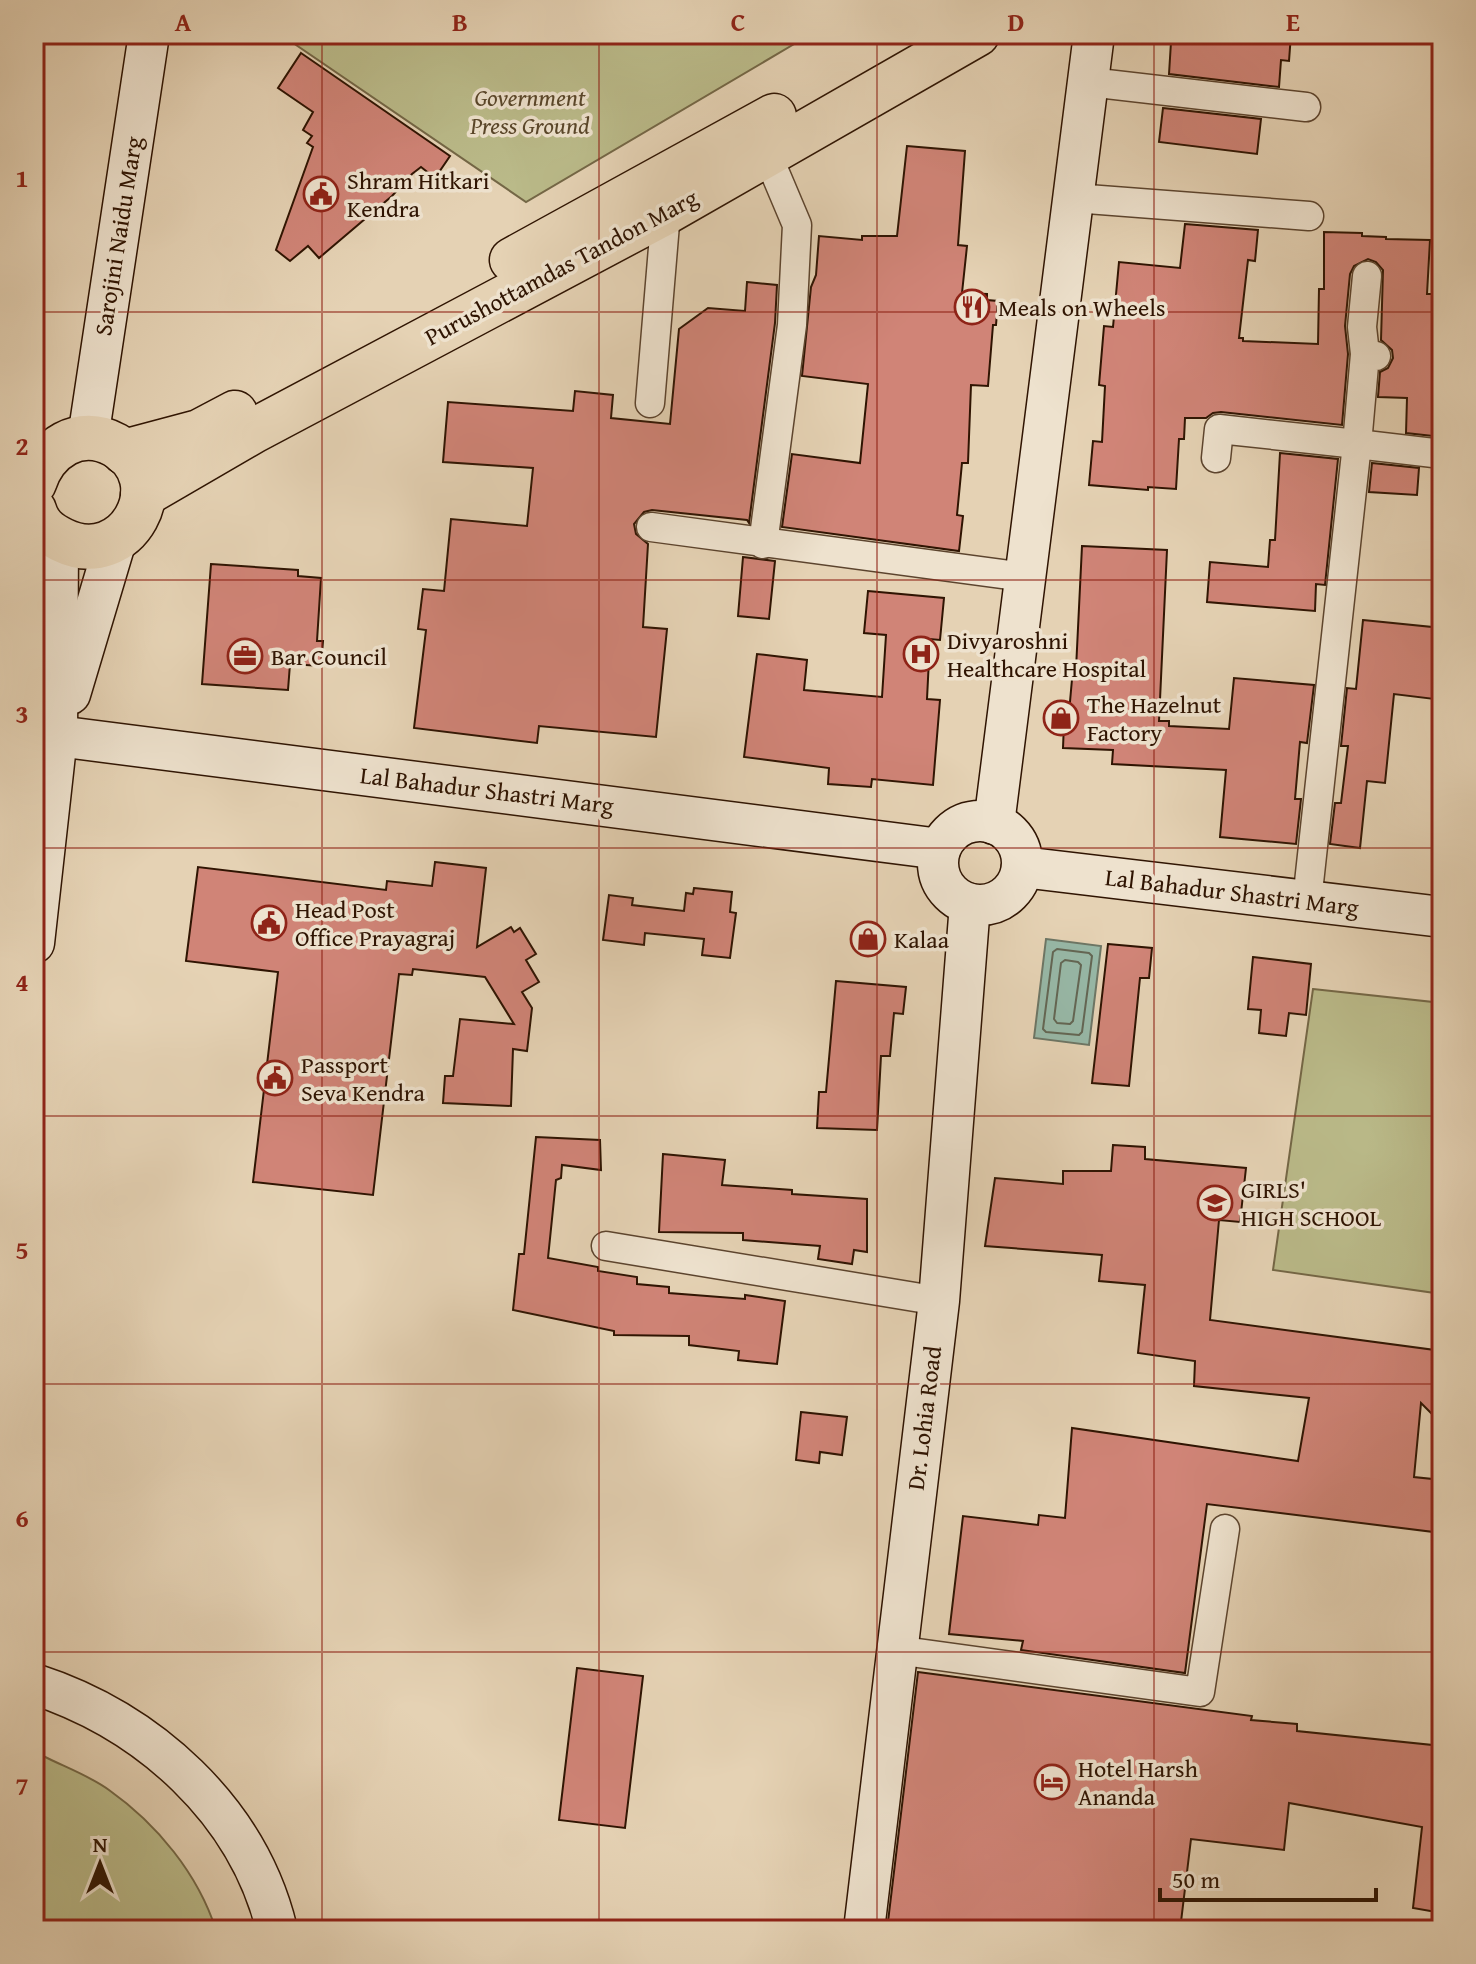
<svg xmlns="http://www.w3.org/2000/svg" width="1476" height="1964" font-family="'Gentium Book Plus',serif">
<rect width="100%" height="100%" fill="#e5d2b4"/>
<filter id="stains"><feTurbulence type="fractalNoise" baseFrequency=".0025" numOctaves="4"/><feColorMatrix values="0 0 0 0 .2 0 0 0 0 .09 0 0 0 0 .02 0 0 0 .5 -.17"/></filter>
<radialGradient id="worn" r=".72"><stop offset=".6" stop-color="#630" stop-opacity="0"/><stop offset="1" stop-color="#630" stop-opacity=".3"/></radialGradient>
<g fill="#baba89" stroke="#746746" stroke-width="2">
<polygon points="280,34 802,34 801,40 526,202"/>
<polygon points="1313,989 1442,1003 1442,1294 1273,1270"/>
<path d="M34 1755 43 1756C65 1767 90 1776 109 1790 157 1824 198 1874 216 1930H34Z"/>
</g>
<polygon fill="#97b8a7" stroke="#6d7665" stroke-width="2" points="1046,939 1101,946 1089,1045 1034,1038"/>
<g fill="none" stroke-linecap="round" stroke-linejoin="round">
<g stroke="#636654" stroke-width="2">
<polygon points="1057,949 1089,953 1092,956 1082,1032 1079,1035 1046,1032 1043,1029 1053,952"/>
<polygon points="1065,960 1078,962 1081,965 1073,1021 1070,1024 1057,1023 1054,1019 1061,963"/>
</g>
</g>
<g fill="#d08477" stroke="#2f1402" stroke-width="2">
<polygon points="1180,34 1291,34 1289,61 1281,60 1279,87 1169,74 1171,42 1180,43"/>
<polygon points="301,53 450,156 435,178 421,167 412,174 392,196 319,258 308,246 290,261 276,250 313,147 307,143 312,136 303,130 313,112 278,88"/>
<polygon points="1163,108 1261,119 1257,154 1159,142"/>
<polygon points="907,146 965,151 958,245 967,246 962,293 987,294 987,300 998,301 996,325 993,325 988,386 971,385 968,463 962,463 957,515 963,516 959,551 782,527 792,454 860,463 868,384 802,376 811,287 816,275 819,236 862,240 862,236 897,236"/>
<polygon points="1185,224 1258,230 1255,261 1248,260 1239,338 1243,338 1243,341 1318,344 1319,289 1324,289 1324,232 1362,233 1362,236 1386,237 1386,239 1430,240 1427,294 1442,294 1439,386 1442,386 1442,437 1406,433 1407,398 1378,397 1380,372 1388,368 1393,358 1392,350 1381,340 1383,270 1376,262 1368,259 1354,266 1350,274 1345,326 1348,354 1342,425 1221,412 1213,413 1206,418 1185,418 1184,439 1179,439 1176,489 1148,487 1148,490 1089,485 1093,441 1102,442 1105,386 1099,385 1104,326 1113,327 1119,262 1180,268"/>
<polygon points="747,282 777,285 775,323 749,523 747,520 652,510 644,512 634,524 636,534 648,544 643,627 667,629 656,737 539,726 537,743 414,728 426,630 418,629 423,589 444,591 451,519 527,526 533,468 443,462 448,402 573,411 575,391 613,395 611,418 670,424 679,329 708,308 745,311"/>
<polygon points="1280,453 1338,459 1325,585 1316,584 1315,611 1207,602 1210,562 1268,567 1270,540 1275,540"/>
<polygon points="1372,463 1419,468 1417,495 1369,492"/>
<polygon points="1082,546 1167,550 1159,721 1169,721 1169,726 1229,729 1234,678 1314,685 1307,743 1300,742 1295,799 1301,799 1296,844 1220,837 1226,770 1112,764 1113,750 1063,748 1064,723 1068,724 1073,668 1076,669"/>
<polygon points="743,557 775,561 769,619 738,616"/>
<polygon points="211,564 298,570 298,576 321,578 317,641 323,641 321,666 290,664 288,690 202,684"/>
<polygon points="868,591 944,598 940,640 930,639 927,699 940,700 933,785 872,779 871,787 828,784 829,768 744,757 757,654 807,660 804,690 882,697 886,635 864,633"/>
<polygon points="1363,620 1442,628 1434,699 1394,694 1385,783 1367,781 1360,848 1330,844 1335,803 1341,803 1348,746 1341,746 1347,688 1356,689"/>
<polygon points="435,862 486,868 477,947 511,927 514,932 520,928 536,954 526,960 539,982 522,992 532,1008 527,1051 513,1049 511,1106 443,1103 445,1076 453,1076 460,1019 514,1024 485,977 413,969 412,975 399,974 373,1195 253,1182 278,972 186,961 198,867 386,890 387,881 432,886"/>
<polygon points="694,888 732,892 730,912 736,913 730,958 702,955 704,939 645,933 644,945 603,940 609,895 633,898 632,905 684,911 686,893 693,894"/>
<polygon points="1108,944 1152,948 1149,978 1140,978 1129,1086 1092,1083"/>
<polygon points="1253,957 1311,964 1306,1015 1289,1013 1286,1036 1259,1033 1261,1010 1248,1009"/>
<polygon points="836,981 906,987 903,1014 894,1013 890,1056 881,1056 877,1130 817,1128 819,1092 826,1092"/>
<polygon points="536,1137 600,1140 601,1170 562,1165 561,1178 556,1180 548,1258 598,1267 598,1271 637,1277 637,1284 669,1287 669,1293 745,1299 745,1295 785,1301 777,1364 738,1360 739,1351 689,1345 689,1336 614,1335 614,1331 513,1310 519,1254 524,1254"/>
<polygon points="1113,1145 1145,1147 1145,1159 1246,1168 1240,1222 1219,1220 1210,1320 1442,1351 1442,1424 1421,1403 1414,1477 1442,1480 1442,1533 1207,1504 1185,1673 1021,1650 1023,1641 949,1634 963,1516 1038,1525 1039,1515 1065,1518 1072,1428 1298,1461 1309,1398 1194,1386 1195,1361 1138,1353 1145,1285 1099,1281 1102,1255 985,1246 995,1178 1063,1184 1063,1171 1111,1171"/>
<polygon points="663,1154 725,1160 722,1185 792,1190 792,1194 867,1199 867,1252 854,1250 852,1264 818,1259 820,1246 743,1240 743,1233 659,1232"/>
<polygon points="801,1412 847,1417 842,1455 820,1452 819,1463 796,1460"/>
<polygon points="577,1668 643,1676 625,1828 559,1820"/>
<polygon points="918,1672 1252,1716 1251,1720 1297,1724 1297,1731 1442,1746 1442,1913 1413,1908 1422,1827 1289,1803 1284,1850 1191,1839 1180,1930 887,1930"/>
</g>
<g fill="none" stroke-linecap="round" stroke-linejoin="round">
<g stroke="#5c442e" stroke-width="31">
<g id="street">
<polyline points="1089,82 1306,107"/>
<polyline points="1074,198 1309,216"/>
<polyline points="1365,354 1362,327 1367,276"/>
<polyline points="650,403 666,212"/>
<polyline points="1216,458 1219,429 1357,444 1365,354 1376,356"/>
<polyline points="651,527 1024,577"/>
<polyline points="763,544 792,325 797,225 767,154"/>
<polyline points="1307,901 1357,444 1442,454"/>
<polyline points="606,1246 939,1301"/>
<polyline points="896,1650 1200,1692 1225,1529"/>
</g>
</g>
<g stroke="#2f1402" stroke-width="43">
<g id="secondary">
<polyline points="88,438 149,34"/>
<polyline points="70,694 116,540"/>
<polyline points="34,733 940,849"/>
<circle cx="980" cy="863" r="42"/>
<polyline points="994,824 1094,34"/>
<polyline points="1022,867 1442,917"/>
<polyline points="34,943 57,736 58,538"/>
<path d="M34 1684C148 1721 248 1810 277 1930"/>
<polyline points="864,1930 939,1301 970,904"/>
</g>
</g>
<g stroke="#2f1402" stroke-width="47">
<g id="primary">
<polyline points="512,260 774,116"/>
<polyline points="124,452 199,432 235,413"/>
<path d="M34 483C45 449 79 425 115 445 177 480 127 572 62 540 48 533 38 525 34 510"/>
<polyline points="143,495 255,430 666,212 977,34"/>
</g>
</g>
<use href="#street" stroke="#eee2ce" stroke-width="28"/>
<use href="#secondary" stroke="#eee2ce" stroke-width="40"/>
<use href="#primary" stroke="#e5d2b4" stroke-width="44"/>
</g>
<path fill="none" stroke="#8f2418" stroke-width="2" stroke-opacity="0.55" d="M322 34V1930M599 34V1930M877 34V1930M1154 34V1930M34 312H1442M34 580H1442M34 848H1442M34 1116H1442M34 1384H1442M34 1652H1442"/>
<defs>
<g id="civic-ring" transform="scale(1.8)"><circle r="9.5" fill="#eee2ce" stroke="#8f2418" stroke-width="1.5"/><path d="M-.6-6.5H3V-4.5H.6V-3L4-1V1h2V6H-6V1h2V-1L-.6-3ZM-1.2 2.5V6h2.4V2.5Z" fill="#8f2418"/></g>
<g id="restaurant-ring" transform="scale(1.8)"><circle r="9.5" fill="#eee2ce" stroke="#8f2418" stroke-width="1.5"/><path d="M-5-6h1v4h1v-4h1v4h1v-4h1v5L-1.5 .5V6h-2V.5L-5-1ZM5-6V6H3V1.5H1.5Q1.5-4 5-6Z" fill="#8f2418"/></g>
<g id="hospital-ring" transform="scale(1.8)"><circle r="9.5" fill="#eee2ce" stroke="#8f2418" stroke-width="1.5"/><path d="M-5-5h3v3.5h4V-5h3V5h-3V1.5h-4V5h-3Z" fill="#8f2418"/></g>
<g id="office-ring" transform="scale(1.8)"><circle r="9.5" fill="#eee2ce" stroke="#8f2418" stroke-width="1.5"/><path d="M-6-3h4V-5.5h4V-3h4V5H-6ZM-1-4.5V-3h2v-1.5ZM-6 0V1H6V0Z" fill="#8f2418"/></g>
<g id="shop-ring" transform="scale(1.8)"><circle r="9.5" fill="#eee2ce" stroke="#8f2418" stroke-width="1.5"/><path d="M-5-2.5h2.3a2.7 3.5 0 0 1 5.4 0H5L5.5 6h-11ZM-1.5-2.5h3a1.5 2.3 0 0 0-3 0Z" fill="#8f2418"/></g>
<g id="school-ring" transform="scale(1.8)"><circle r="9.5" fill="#eee2ce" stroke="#8f2418" stroke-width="1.5"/><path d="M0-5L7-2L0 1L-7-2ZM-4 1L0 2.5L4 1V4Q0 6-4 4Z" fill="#8f2418"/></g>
<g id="hotel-ring" transform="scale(1.8)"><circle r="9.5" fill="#eee2ce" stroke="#8f2418" stroke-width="1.5"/><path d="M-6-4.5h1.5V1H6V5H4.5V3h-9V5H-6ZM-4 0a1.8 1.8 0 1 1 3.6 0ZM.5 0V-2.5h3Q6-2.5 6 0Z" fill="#8f2418"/></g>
</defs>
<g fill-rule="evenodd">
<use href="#civic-ring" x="321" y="194"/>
<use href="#restaurant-ring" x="972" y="307"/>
<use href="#hospital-ring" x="921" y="654"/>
<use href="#office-ring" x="245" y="656"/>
<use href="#shop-ring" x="1061" y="718"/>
<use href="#civic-ring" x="269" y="923"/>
<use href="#shop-ring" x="868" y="939"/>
<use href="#civic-ring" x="275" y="1078"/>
<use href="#school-ring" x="1215" y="1203"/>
<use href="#hotel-ring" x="1052" y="1782"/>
</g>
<g text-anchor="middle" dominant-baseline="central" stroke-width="7" stroke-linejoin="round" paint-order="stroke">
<g font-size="24" font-style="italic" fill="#59462a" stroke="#eee2ce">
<text x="530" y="97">Government<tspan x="530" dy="28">Press Ground</tspan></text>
</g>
<g font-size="24" fill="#2f1402" stroke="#eee2ce" text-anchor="start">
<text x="347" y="180">Shram Hitkari<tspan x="347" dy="28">Kendra</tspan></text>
<text x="998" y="307">Meals on Wheels</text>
<text x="947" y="640">Divyaroshni<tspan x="947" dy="28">Healthcare Hospital</tspan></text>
<text x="271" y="656">Bar Council</text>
<text x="1087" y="704">The Hazelnut<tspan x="1087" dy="28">Factory</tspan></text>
<text x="295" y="909">Head Post<tspan x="295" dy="28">Office Prayagraj</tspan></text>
<text x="894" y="939">Kalaa</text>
<text x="301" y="1064">Passport<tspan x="301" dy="28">Seva Kendra</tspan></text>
<text x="1241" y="1189">GIRLS'<tspan x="1241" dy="28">HIGH SCHOOL</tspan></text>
<text x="1078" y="1768">Hotel Harsh<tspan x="1078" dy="28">Ananda</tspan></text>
</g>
<g font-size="24" fill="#2f1402" stroke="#eee2ce">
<text transform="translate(118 236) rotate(-81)">Sarojini Naidu Marg</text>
<text transform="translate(561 267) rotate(-28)">Purushottamdas Tandon Marg</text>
<text transform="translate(487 790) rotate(7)">Lal Bahadur Shastri Marg</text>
<text transform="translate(1232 892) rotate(7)">Lal Bahadur Shastri Marg</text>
<text transform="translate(924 1418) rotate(-83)">Dr. Lohia Road</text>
</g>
</g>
<rect width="1476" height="1964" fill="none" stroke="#e5d2b4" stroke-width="88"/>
<g transform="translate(100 1864)" stroke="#eee2ce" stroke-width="6" paint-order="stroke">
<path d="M0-6L14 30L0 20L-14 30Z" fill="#2f1402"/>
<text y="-12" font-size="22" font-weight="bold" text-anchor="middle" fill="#2f1402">N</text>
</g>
<path d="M1160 1888v12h216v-12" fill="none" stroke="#2f1402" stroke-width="4"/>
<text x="1172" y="1888" font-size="24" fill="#2f1402" stroke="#eee2ce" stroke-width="6" paint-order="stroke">50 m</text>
<rect x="44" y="44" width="1388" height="1876" fill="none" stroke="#8f2418" stroke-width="3"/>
<g font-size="26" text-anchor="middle" font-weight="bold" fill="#8f2418">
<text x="183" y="31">A</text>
<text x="460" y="31">B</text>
<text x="738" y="31">C</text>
<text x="1016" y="31">D</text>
<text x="1293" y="31">E</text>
<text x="22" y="187">1</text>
<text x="22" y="455">2</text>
<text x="22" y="723">3</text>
<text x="22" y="991">4</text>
<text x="22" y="1259">5</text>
<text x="22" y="1527">6</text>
<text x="22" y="1795">7</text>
</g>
<rect width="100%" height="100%" filter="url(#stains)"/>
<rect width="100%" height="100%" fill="url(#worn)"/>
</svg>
